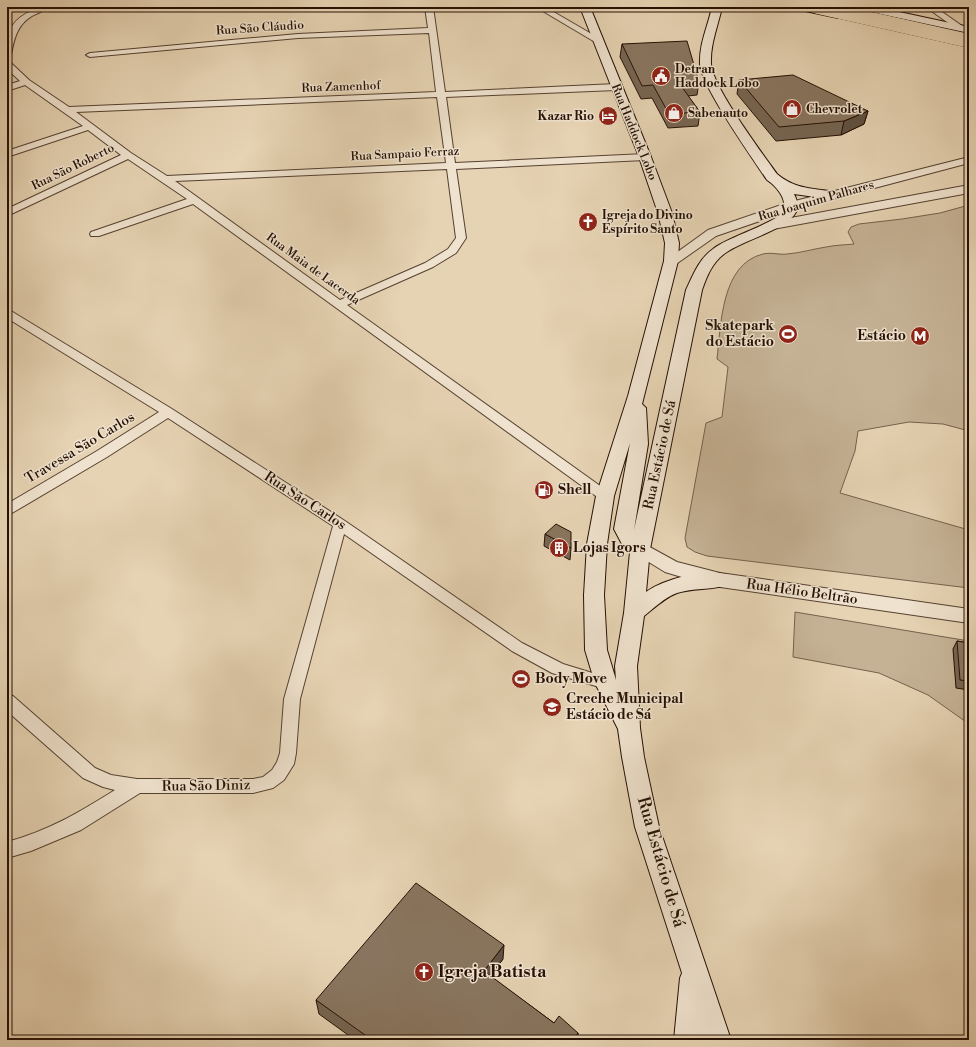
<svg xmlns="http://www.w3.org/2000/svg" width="976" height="1047" font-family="'Libre Bodoni',serif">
<rect width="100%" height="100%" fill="#e6d3b3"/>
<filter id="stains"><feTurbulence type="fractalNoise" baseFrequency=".005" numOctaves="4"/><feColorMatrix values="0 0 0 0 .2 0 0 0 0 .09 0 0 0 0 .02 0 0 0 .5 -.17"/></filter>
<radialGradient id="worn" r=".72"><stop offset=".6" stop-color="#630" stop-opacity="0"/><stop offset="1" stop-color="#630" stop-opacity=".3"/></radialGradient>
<g fill="#c5b295" stroke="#75614c">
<path d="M969 205V431L943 424 909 422 858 431 855 451 840 493 969 530V588L707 556 695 552 687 547 685 538 706 423 722 417 728 367 717 359C721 325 721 264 763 254 771 252 779 255 787 254 800 253 813 249 826 247 835 245 845 245 854 244L848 232 851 227 859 224 902 219 940 213Z"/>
<polygon points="795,612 969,641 969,724 928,695 879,673 793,657"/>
</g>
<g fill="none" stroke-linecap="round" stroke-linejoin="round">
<g stroke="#554130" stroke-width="2">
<g id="minor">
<path d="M39 7H49C44 11 37 13 32 16 17 25 14 39 11 55L7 57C7 27 11 20 39 7Z"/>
<path d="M185 7H203L204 8C200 12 189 11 185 7Z"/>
<path d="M425 7H433L445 92 616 84 620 87 616 90 446 97 455 163 645 154 650 157 645 160 456 169 466 238 456 253 433 267 347 305 610 493 612 496 610 499 605 501 600 499 193 204 99 236H91L90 234 91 232 187 199 128 159 7 216V209L121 155 88 130 7 157V151L83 126 25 85 7 91V85L20 81 7 69V62H10L29 80 69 107 436 92 429 33 298 38 90 57 86 55 90 53 298 34 428 28ZM437 97 446 163 167 176 131 153 76 112ZM447 169 456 238 448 249 425 263 340 300 175 181Z"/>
<polygon points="536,7 545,7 602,40 598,42 595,42"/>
<polygon points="926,7 935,7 965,28 964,30 958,30"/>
<path d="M7 310 11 311 172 409 345 521 522 643 563 664 612 679 614 683 612 687 606 689 552 673 512 651 344 534 300 699 296 753 294 764 284 780 273 788 253 793H140L81 830 31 851 7 858V842C48 831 80 812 115 790L103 787 83 778 7 711V694L13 696 95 768 111 775 137 779H253L263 777 272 770 277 762 280 753 284 699 333 526 168 418 107 457 12 513 7 515V504L97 451 159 412 7 318Z"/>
</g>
</g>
<g stroke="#554130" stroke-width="2">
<g id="tertiary">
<polygon points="969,157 969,163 795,209 716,236 676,264 666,264 665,261 708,230 787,203"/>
<polygon points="969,185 969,193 773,229 769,228 767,225 769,222"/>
<polygon points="640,543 646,545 677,562 720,573 969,609 969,623 720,587 685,578 665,572 634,553 631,549 634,545"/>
</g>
</g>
<g stroke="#251004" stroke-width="2">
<g id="secondary">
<path d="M580 7H590L651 157 672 213 679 243 678 261 642 404 646 408 648 444 634 530 686 290C693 275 699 259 713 249 727 237 777 223 783 211 788 199 776 186 767 180 753 159 700 84 700 64 699 44 708 26 712 7H722C718 26 710 44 711 64 712 86 762 153 777 174 794 188 808 188 829 191L834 192 836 195 834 198 829 199 794 194C797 200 799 206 796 212 787 230 742 240 724 254 712 263 707 276 702 290L650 549 646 592C664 579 706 568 727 575L730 580 727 585C711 590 693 588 677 593 664 598 654 608 644 616L637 666 640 728 644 757 659 827 731 1040H703L702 1036V1040H674L680 978 682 973 635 827 622 757 618 729 595 683 585 650 584 595 587 544 596 496 628 396 664 261 665 243 658 213 639 157ZM630 443 614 529 624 548 630 552 624 613 615 666 616 680 607 650 604 595 607 544 614 496Z"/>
<polygon points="795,7 815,7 842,13 843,15 838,18 796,9"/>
<polygon points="857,7 876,7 969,27 969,33 862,10"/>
</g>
</g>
<use href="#minor" fill="#efe2ce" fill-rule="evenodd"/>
<use href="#tertiary" fill="#efe2ce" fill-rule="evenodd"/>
<use href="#secondary" fill="#efe2ce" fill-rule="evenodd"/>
<g stroke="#251004" stroke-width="14" stroke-linecap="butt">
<polyline id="motorway-bridge" points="818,7 969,41"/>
</g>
<use href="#motorway-bridge" stroke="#e6d3b3" stroke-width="14"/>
</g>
<g fill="#766552" stroke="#251004">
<polygon points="622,44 699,82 697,95 688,96 700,112 698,126 668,128 652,98 641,99 620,57"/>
<polygon points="739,80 868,111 864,124 841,135 776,141 737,94"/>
<polygon points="545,534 571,548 570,560 544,546"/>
<polygon points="957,641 969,643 969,690 956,688 953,649"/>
<polygon points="503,959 490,976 554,1023 578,1033 577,1040 355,1040 319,1014 316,1000"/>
</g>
<g fill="#605242" stroke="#251004">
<polygon points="868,111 864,124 841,135 844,121"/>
<polygon points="504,945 503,959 484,985 484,971"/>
<polygon points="578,1033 577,1040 574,1040"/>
</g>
<g fill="#89755f" stroke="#251004">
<polygon points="687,41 699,82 679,83 700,112 669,114 653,85 642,86 622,44"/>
<polygon points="793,75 868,111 844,121 779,127 739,80"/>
<polygon points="556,524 571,532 571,548 545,534"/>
<polygon points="957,641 969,643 969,681 960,680"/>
<polygon points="416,883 504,945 484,971 554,1023 559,1016 578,1033 574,1040 372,1040 316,1000"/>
</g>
<defs>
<g id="civic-disc" transform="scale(1)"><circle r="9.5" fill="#8f2418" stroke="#efe2ce"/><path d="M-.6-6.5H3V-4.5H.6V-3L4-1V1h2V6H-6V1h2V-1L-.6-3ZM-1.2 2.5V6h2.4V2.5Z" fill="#fff"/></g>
<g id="shop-disc" transform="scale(1)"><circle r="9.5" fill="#8f2418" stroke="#efe2ce"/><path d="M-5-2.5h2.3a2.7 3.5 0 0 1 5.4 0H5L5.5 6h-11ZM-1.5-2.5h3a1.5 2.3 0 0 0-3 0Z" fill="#fff"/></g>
<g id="hotel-disc" transform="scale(1)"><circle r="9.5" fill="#8f2418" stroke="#efe2ce"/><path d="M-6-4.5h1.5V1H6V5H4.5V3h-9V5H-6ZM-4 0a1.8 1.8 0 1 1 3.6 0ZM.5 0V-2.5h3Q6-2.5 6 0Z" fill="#fff"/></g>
<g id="church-disc" transform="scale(1)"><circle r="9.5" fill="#8f2418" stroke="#efe2ce"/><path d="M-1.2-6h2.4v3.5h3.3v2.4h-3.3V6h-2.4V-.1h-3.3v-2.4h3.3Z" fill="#fff"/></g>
<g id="stadium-disc" transform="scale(1)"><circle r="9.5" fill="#8f2418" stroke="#efe2ce"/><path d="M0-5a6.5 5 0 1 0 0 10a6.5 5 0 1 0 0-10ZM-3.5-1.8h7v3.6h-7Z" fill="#fff"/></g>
<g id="metro-disc" transform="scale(1)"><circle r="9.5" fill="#8f2418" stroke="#efe2ce"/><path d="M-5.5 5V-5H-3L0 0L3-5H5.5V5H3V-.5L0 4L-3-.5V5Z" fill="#fff"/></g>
<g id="fuel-disc" transform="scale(1)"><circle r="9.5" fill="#8f2418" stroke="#efe2ce"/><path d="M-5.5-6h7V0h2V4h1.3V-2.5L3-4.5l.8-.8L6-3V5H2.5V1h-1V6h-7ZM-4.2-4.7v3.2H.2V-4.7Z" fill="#fff"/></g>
<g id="building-disc" transform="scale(1)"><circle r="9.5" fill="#8f2418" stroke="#efe2ce"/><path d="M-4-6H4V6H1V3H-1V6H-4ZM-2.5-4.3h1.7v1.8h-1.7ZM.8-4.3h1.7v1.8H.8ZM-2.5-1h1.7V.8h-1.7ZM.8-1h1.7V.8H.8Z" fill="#fff"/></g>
<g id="school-disc" transform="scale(1)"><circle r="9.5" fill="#8f2418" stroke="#efe2ce"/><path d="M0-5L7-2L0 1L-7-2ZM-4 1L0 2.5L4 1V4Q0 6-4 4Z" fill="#fff"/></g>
</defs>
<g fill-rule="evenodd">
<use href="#civic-disc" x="661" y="76"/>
<use href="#shop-disc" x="792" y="109"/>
<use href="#shop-disc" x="674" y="113"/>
<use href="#hotel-disc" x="608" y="116"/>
<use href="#church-disc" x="588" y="222"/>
<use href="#stadium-disc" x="788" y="334"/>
<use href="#metro-disc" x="920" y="336"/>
<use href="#fuel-disc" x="544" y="490"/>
<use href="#building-disc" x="559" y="548"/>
<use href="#stadium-disc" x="521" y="679"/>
<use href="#school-disc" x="552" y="707"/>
<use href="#church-disc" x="424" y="972"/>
</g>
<g text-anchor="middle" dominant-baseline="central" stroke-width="3" stroke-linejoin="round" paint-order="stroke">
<g font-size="12" fill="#251004" stroke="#efe2ce">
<text transform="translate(260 28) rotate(-4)">Rua São Cláudio</text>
<text transform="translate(341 87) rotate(-2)">Rua Zamenhof</text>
<text transform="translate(634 132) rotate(68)">Rua Haddock Lobo</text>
<text transform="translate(405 154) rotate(-3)">Rua Sampaio Ferraz</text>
<text transform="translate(73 167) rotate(-26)">Rua São Roberto</text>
<text transform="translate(816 201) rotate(-16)">Rua Joaquim Palhares</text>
<text transform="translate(313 269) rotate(36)">Rua Maia de Lacerda</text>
</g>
<g font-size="12" font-weight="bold" fill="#251004" stroke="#efe2ce" text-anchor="start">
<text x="675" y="69">Detran<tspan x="675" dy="14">Haddock Lobo</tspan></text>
<text x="806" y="109">Chevrolet</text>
<text x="688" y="113">Sabenauto</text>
<text x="594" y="116" text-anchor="end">Kazar Rio</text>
<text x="602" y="215">Igreja do Divino<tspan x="602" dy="14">Espírito Santo</tspan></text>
</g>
<g font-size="14" font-weight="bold" fill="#251004" stroke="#efe2ce" text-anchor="start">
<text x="774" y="326" text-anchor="end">Skatepark<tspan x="774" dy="16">do Estácio</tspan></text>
<text x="906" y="336" text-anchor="end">Estácio</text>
<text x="558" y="490">Shell</text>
<text x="573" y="548">Lojas Igors</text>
<text x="535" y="679">Body Move</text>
<text x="566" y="699">Creche Municipal<tspan x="566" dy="16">Estácio de Sá</tspan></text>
</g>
<g font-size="14" fill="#251004" stroke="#efe2ce">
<text transform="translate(80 448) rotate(-31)">Travessa São Carlos</text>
<text transform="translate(660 455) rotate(-78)">Rua Estácio de Sá</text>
<text transform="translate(305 501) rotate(33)">Rua São Carlos</text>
<text transform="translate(802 592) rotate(8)">Rua Hélio Beltrão</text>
<text transform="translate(206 786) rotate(-1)">Rua São Diniz</text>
</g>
<g font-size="17" fill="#251004" stroke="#efe2ce">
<text transform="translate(661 862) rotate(74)">Rua Estácio de Sá</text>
</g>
<g font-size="17" font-weight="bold" fill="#251004" stroke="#efe2ce" text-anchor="start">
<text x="438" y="972">Igreja Batista</text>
</g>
</g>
<rect width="976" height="1047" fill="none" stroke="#e6d3b3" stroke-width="24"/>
<rect x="8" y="8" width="960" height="1031" fill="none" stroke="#251004" stroke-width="2"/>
<rect x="12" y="12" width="952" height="1023" fill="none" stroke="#251004"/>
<rect width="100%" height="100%" filter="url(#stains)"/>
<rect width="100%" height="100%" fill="url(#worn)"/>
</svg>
